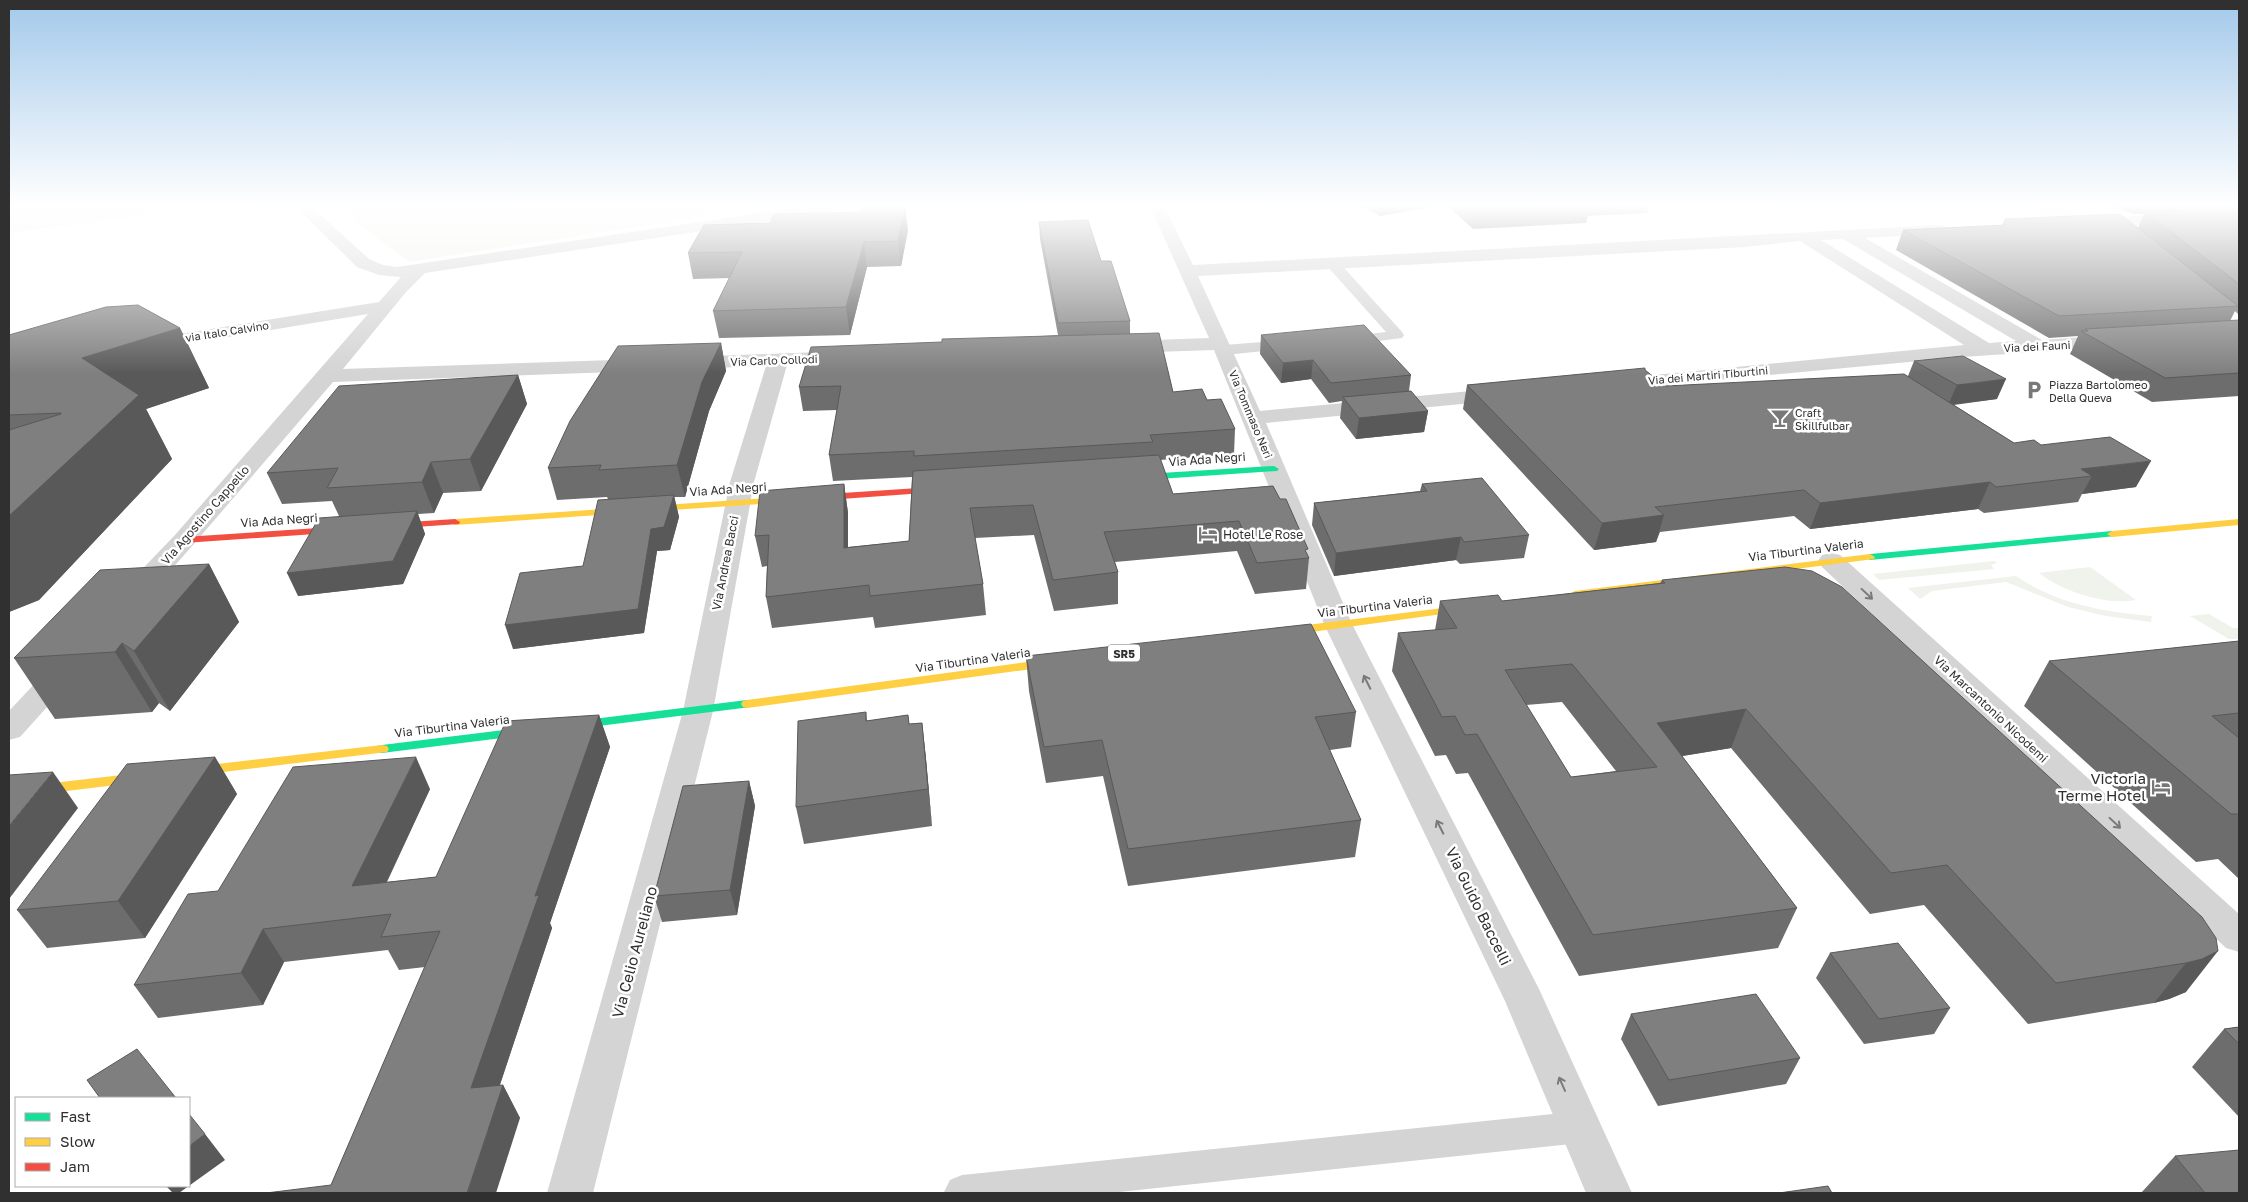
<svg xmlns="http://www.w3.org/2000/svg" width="2248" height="1202" font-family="'Golos Text',sans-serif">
<rect width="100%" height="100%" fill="#fff"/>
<g fill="#f0f2ec">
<polygon points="9,206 217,206 9,233"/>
<polygon points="335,206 770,206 409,262"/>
<path d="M2003 206H2055L2086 216C2055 218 2033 218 2003 206Z"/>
<polygon points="1994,561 1997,563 1991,565 1994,569 1879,580 1873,574"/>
<path d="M2090 567 2136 600C2107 606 2061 591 2039 573Z"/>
<path d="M2016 576C2060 605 2101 611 2152 616L2151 622 2106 616 2068 607 2006 582 1932 591 1920 599 1908 588Z"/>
<polygon points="2209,614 2233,628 2239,628 2239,639 2229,639 2190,616"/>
</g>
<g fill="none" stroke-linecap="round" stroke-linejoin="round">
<polyline stroke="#d3d3d3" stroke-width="2" stroke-dasharray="2 2" stroke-linecap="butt" points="2050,206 2069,212"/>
<g fill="#d4d4d4" fill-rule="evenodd">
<polygon points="1332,259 1337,260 1402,332 1404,335 1402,338 1347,345 1342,343 1339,340 1342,337 1386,332 1327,266 1325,263"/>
<polygon points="1289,340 1294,342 1297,345 1294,348 1224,355 1219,353 1216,350 1219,347 1224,345"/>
<polygon points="1581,1111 1593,1116 1598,1127 1593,1138 1581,1143 1110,1193 944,1192 950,1180 962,1175"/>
</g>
<g fill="#d4d4d4" fill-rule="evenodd">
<polygon points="295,206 311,206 369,259 383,265 397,267 805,206 841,206 838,209 833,211 425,273 406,292 343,369 643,359 650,361 653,365 650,369 643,371 333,382 193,545 145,599 135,601 125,599 121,593 125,587 175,535 368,314 149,350 142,348 139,344 142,340 379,302 401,277 379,275 357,267"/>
<path d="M1150 206H1164L1193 265 1940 225 1946 227 1948 230 1946 233 1865 238 2042 340 2113 335 2120 337 2123 341 2120 345 2113 347 1962 357 1620 389 1613 387 1610 383 1613 379 1964 345 1800 241 1744 247 1198 276 1260 411 1503 388 1510 390 1514 394 1510 398 1503 400 1266 423 1352 624 1539 989 1632 1193H1586L1505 1001 1324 624 1214 350 1125 353 1118 351 1115 347 1118 343 1125 341 1209 338ZM1843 239 2016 341 1989 343 1821 240Z"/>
<polygon points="2239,211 2239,221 2093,228 2087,226 2085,223 2087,220 2093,218"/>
<polygon points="845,351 852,353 855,357 852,361 787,365 754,482 713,711 593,1193 547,1193 683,711 730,482 766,366 688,369 681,367 678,363 681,359 688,357"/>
<polygon points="1831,553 1840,555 2239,914 2239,952 2226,948 1822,567 1818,561 1822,555"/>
<polygon points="65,660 75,662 80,669 75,676 20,737 9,740 9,711 55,662"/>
</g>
<g fill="#16e098" fill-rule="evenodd">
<polygon points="1274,466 1279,469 1277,471 1129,481 1124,478 1129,475"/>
<polygon points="2112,531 2116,532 2117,534 2116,536 1870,560 1865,557 1870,554"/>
<polygon points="747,700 751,701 753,704 751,707 382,753 377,752 375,749 377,746 382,745"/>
</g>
<g fill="#ffcf43" fill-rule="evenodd">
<polygon points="827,494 831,495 832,497 831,499 455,525 450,522 455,519"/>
<polygon points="2239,519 2239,525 2112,537 2107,534 2112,531"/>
<polygon points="1870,554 1875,557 1874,559 1575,597 1569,594 1575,591"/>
<polygon points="1475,604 1481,607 1479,609 1275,637 1269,633 1275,629"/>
<polygon points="1064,657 1070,661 1068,664 747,708 743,707 741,704 743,701 747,700"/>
<polygon points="382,745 387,746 389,749 387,752 9,798 9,788"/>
</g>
<g fill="#f24e42" fill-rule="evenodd">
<polygon points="949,486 952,487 954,489 952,491 827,500 822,497 827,494"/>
<polygon points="455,519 460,522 459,524 184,543 179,540 184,537"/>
</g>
</g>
<g fill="#6d6d6d" fill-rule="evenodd">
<polygon points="1360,206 1435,206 1380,216"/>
<polygon points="1448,206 1649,206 1647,213 1588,216 1586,223 1473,229"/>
<polygon points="2113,206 2239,206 2239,315 2235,311 2230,321 2239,320 2239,396 2152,402 2070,354 2078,336 2049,338 1896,250 1903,230 2002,225 2005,219 2138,228 2144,214 2133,214"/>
<polygon points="1039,222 1101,261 1130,321 1130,333 1173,392 1207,400 1235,429 1234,454 1160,460 1173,494 1273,486 1309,558 1306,589 1255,594 1237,551 1115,562 1118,572 1118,604 1054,611 1034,535 975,538 983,584 986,615 875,628 873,617 772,628 766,597 767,566 762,567 755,536 844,484 848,513 848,547 909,541 912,477 833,481 829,455 837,410 803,411 799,387 942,342 1058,335 1040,239"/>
<polygon points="908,230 901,266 867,267 850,335 719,338 713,311 730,278 693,279 688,253"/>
<polygon points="180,328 209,388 146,409 172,459 39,600 9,612 9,335"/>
<polygon points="1261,335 1411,375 1409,391 1428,411 1424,432 1356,439 1340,418 1342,401 1329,403 1311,379 1281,383 1260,354"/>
<polygon points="721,343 726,371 709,411 685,497 674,497 679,517 670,550 657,551 644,633 513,649 583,566 608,499 607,497 557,500 548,468"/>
<polygon points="1914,361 1997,399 1954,405 2014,443 2041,445 2136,487 2082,494 2078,502 1984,513 1978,509 1810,529 1794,516 1660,532 1656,542 1594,550 1463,409 1467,385 1645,370 1665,386 1908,376"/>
<polygon points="518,375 527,404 481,491 443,493 434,513 418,514 425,534 403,584 298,596 339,516 332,501 282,504 267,473"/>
<polygon points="1422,484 1529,535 1524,558 1460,564 1456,560 1334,576 1312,525 1314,503 1420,491"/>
<polygon points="209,564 239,622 170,711 159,703 152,712 55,719 14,658"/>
<path d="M1662 580 2202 917 2186 992 2169 999 2154 1003 2028 1024 1924 905 1870 914 1731 748 1682 756 1797 908 1778 948 1579 976 1468 773 1456 774 1446 755 1435 756 1392 671 1398 633 1435 630 1440 601H1502L1660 583ZM1562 702 1616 771 1571 777 1526 705Z"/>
<polygon points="2239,641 2239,879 2218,859 2196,862 2024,706 2049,661"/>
<polygon points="1026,656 1356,712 1351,747 1330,750 1361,820 1355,857 1128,886 1103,776 1046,783 1029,691"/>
<polygon points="866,712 867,721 908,715 909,724 922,723 926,759 932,826 804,844 796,807"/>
<polygon points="599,715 610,747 550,923 552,928 500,1085 503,1085 520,1118 331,1185 425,967 399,970 388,950 284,962 263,1005 158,1018 134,985 218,891 430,789 387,882 436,877"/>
<polygon points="215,757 237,794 145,938 47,948 17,910"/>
<polygon points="749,781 755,806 737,915 662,922 654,896"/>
<polygon points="1830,953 1950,1008 1934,1034 1864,1044 1816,978"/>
<polygon points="1631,1014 1800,1058 1786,1084 1658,1106 1621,1039"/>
<polygon points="2239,1027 2239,1117 2192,1067 2224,1029"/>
<polygon points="2175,1156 2239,1193 2141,1193"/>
</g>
<g fill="#595959">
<polygon points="905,206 908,230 901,266 898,241"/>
<polygon points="1381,206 1435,206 1380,216"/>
<polygon points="864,242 867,267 850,335 846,307"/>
<polygon points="180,328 209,388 146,409 172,459 39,600 9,612 9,516 114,418 82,358"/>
<polygon points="721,343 726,371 709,411 685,497 677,465 702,382"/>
<polygon points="1313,360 1311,379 1281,383 1283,363"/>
<polygon points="518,375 527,404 481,491 470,459"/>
<polygon points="2006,379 1997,399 1948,405 1957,385"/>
<polygon points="1428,411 1424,432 1356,439 1359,418"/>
<polygon points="2151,461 2136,487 2082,494 2092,476 2081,469"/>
<polygon points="431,462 443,493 434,513 422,482"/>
<polygon points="1990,482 1978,509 1810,529 1820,503"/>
<polygon points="844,484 848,513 848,578 844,548"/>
<polygon points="674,495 679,517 670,550 657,551 644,633 513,649 505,625 651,529"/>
<polygon points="417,511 425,534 403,584 298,596 287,573"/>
<polygon points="1664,515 1656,542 1594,550 1602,523"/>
<polygon points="1461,537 1456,560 1334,576 1336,553"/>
<polygon points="209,564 239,622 170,711 134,651"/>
<polygon points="122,643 159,703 152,712 115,652"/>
<polygon points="1746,709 1731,748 1652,761 1657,723"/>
<polygon points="599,715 610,747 550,923 552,928 488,1120 471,1088 535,896"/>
<polygon points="922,723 926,759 932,826 928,789"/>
<polygon points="215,757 237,794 145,938 118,901"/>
<polygon points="416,757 430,789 370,917 352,886"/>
<polygon points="53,772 78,808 9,899 9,826"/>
<polygon points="749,781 755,806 737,915 730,890"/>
<polygon points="263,929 284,962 263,1005 241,973"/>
<polygon points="2218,951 2186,992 2169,999 2154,1003 2186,963"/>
<polygon points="503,1085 520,1118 496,1193 467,1193"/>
<polygon points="205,1134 225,1160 179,1193 173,1193 166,1186 189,1186 189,1146"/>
</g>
<g fill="#7f7f7f" stroke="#595959" fill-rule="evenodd">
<polygon points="905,206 898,241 864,242 846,307 713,311 742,252 688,253 704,225 770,223 774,214 861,212 863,207"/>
<polygon points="2203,206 2239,206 2239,284 2145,212 2182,211 2172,207"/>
<polygon points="2120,214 2238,306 2059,316 1903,230 2005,225 2005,219"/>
<polygon points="1088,220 1101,261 1111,261 1130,321 1058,323 1039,222"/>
<polygon points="138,305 180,328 82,358 139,395 9,516 9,430 61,414 61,413 9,415 9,335 106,307"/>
<polygon points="2239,320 2239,373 2165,378 2081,331 2088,331 2085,329"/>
<polygon points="1364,325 1411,375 1331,383 1313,360 1283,363 1261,335"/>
<polygon points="1159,333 1173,392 1202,389 1207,400 1221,399 1235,429 1150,435 1153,442 914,456 914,451 829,455 841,386 799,387 811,347 942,342 942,339"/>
<polygon points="721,343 702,382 677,465 599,470 601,465 548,468 570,421 618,346"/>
<polygon points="1963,356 2006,379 1957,385 1914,361"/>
<polygon points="1645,368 1645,370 1665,386 1904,374 2014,443 2034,440 2041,445 2110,437 2151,461 2081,469 2092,476 1996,487 1990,482 1820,503 1804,490 1655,507 1664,515 1602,523 1467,385"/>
<polygon points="518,375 470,459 431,462 422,482 327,488 338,468 267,473 339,386"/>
<polygon points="1411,391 1428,411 1359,418 1343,397"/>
<polygon points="1159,455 1173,494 1273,486 1280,499 1286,499 1308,549 1305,550 1309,558 1257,563 1239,521 1104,532 1118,572 1053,580 1033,505 970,508 983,584 870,596 869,585 766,597 769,535 755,536 760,491 844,484 844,548 909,541 913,471"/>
<polygon points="1482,478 1529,535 1464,542 1461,537 1336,553 1314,503 1427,491 1422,484"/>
<polygon points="674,495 664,527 651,529 638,609 505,625 520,573 583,566 598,500"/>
<polygon points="417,511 393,561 287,573 319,518"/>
<polygon points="209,564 134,651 122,643 115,652 14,658 100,570"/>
<path d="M1785 567 1812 571 1842 587 2202 917 2216 938 2218 951 2202 959 2186 963 2056 983 1947 865 1891 873 1746 709 1657 723 1797 908 1593 935 1477 734 1465 735 1455 716 1442 717 1398 633 1457 628 1440 601 1498 595 1502 601 1665 583 1662 580ZM1572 664 1657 767 1571 777 1505 670Z"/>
<polygon points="1311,624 1356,712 1315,717 1361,820 1128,849 1102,740 1044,747 1026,656"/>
<polygon points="2239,641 2239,713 2212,716 2239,738 2239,814 2231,814 2049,661"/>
<polygon points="866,712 866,721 908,715 909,724 922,723 928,789 796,807 798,721"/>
<polygon points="599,715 535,896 539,895 471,1088 503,1085 467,1193 266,1193 331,1185 440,931 381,937 391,914 263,929 241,973 134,985 188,894 218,891 293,767 416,757 352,886 436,877 506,721"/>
<polygon points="215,757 118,901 17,910 127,764"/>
<polygon points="53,772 9,826 9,775"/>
<polygon points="749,781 730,890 654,896 683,786"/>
<polygon points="1898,943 1950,1008 1879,1019 1830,953"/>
<polygon points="1756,994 1800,1058 1669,1080 1631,1014"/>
<polygon points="2239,1027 2239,1044 2224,1029"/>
<polygon points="137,1049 176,1098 100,1098 87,1080"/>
<polygon points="189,1114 205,1134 189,1146"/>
<polygon points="2239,1150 2239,1193 2205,1193 2175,1156"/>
<polygon points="1828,1186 1832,1193 1779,1193"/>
</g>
<defs><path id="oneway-shaft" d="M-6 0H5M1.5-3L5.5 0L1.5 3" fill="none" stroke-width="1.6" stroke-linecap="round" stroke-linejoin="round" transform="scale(1.25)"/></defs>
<g stroke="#7a7a7a">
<use href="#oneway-shaft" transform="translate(1867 594) rotate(43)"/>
<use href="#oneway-shaft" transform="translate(1367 682) rotate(-117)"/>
<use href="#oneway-shaft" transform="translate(2115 823) rotate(43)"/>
<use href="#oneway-shaft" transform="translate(1440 827) rotate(-117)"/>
<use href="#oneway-shaft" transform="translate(1562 1084) rotate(-114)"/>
</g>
<linearGradient id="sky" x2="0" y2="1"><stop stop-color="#a3c9ea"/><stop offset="0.55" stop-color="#fff"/><stop offset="1" stop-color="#fff" stop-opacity="0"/></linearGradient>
<rect width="2248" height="374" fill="url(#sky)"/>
<defs>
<g id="parking-bare" transform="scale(1.5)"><path d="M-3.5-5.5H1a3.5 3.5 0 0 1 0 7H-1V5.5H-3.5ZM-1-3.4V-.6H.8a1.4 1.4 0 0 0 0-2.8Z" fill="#787878" stroke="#fff" stroke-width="2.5" paint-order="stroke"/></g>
<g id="bar-bare" transform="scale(1.5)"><path d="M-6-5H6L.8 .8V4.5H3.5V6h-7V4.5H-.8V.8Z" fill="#787878" stroke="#fff" stroke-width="2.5" paint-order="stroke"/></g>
<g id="hotel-bare" transform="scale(1.5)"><path d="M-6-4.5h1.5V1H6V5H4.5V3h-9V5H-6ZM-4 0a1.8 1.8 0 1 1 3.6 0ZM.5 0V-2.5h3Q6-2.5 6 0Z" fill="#787878" stroke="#fff" stroke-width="2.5" paint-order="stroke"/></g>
</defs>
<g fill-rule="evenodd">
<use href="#parking-bare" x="2034" y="390"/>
<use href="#bar-bare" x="1780" y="418"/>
<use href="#hotel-bare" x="1208" y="534"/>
<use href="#hotel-bare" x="2161" y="787"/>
</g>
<g text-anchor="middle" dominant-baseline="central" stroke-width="5" stroke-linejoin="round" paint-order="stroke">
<g font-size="11" fill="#303030" stroke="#fff">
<text transform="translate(227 331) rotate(-9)">via Italo Calvino</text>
<text transform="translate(2037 346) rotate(-3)">Via dei Fauni</text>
<text transform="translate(774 360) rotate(-2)">Via Carlo Collodi</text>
<text transform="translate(1708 375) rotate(-5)">Via dei Martiri Tiburtini</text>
<text transform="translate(1251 414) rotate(67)">Via Tommaso Neri</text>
</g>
<g font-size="11" fill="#303030" stroke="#fff" text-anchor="start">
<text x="2049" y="384">Piazza Bartolomeo<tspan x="2049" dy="13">Della Queva</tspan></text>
<text x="1795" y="412">Craft<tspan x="1795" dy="13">Skillfulbar</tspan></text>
</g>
<rect fill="#fff" stroke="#6e6e6e" stroke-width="1" x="1108" y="644.5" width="32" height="17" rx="4"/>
<g font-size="11" font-weight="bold" fill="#303030">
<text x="1124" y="653">SR5</text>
</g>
<g font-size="12" fill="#303030" stroke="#fff">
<text transform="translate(1207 459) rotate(-4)">Via Ada Negri</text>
<text transform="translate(728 489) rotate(-4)">Via Ada Negri</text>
<text transform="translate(205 515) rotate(-49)">Via Agostino Cappello</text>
<text transform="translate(279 520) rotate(-4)">Via Ada Negri</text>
<text transform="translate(1806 550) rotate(-7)">Via Tiburtina Valeria</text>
<text transform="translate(725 563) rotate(-79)">Via Andrea Bacci</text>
<text transform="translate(1375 606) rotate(-7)">Via Tiburtina Valeria</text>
<text transform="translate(973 660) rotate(-8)">Via Tiburtina Valeria</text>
<text transform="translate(1991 709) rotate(43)">Via Marcantonio Nicodemi</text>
<text transform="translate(452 726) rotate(-7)">Via Tiburtina Valeria</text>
</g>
<g font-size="12" fill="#303030" stroke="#fff" text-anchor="start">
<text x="1223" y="534">Hotel Le Rose</text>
</g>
<g font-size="15" fill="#303030" stroke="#fff" text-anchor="end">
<text x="2146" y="778">Victoria<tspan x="2146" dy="17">Terme Hotel</tspan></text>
</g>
<g font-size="15" fill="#303030" stroke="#fff">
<text transform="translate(1479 906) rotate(64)">Via Guido Baccelli</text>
<text transform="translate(634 952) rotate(-75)">Via Celio Aureliano</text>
</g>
</g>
<rect width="2248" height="1202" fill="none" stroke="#303030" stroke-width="20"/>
<rect x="15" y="1097" width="175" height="90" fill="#ffffff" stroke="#acacac"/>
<rect x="25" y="1113" width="25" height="8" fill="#16e098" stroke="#acacac"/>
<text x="60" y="1122" font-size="15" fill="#303030">Fast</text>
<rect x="25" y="1138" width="25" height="8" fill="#ffcf43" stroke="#acacac"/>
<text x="60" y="1147" font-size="15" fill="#303030">Slow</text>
<rect x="25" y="1163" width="25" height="8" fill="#f24e42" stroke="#acacac"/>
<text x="60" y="1172" font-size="15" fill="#303030">Jam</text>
</svg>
